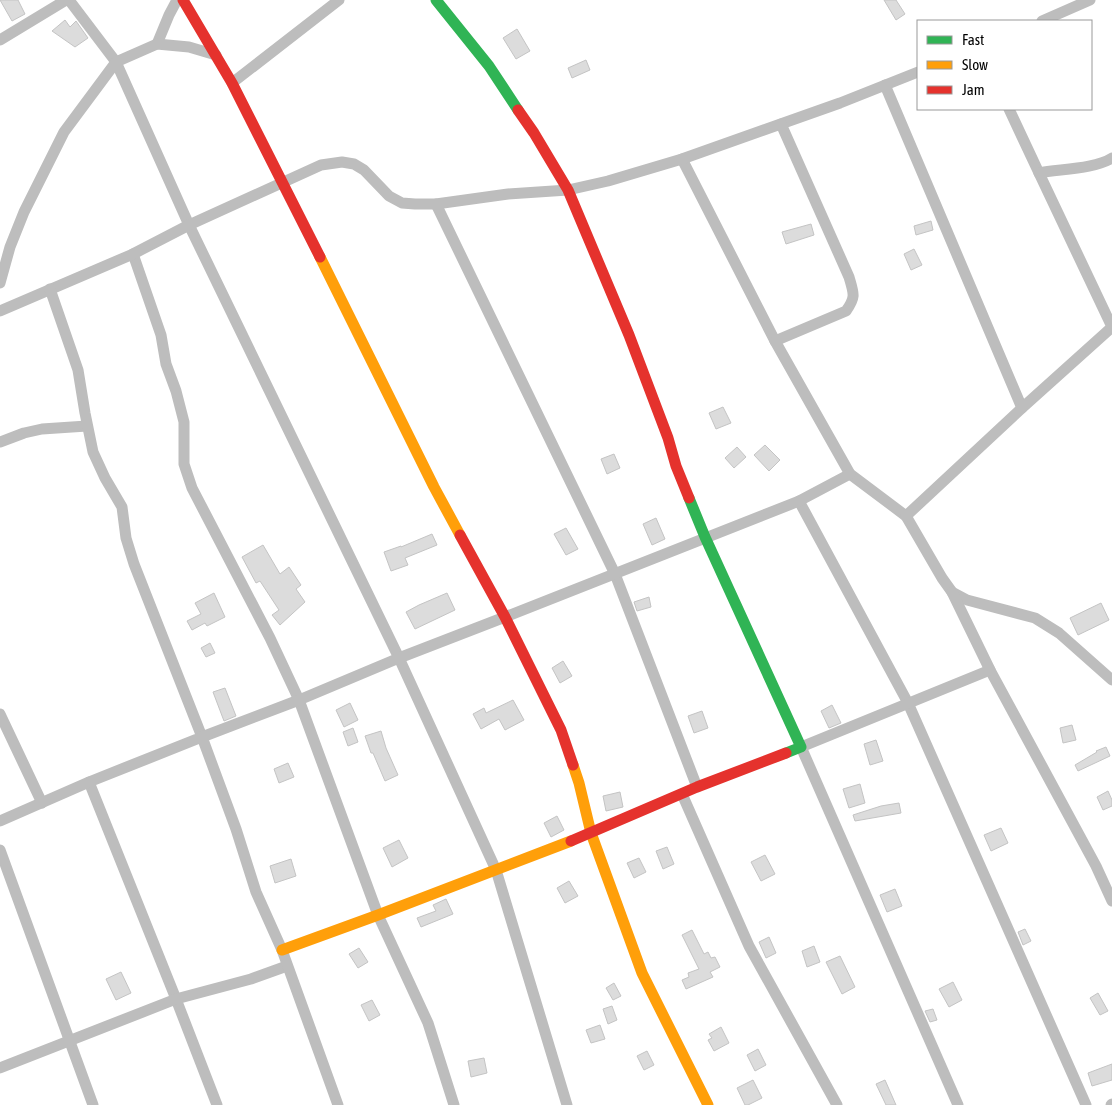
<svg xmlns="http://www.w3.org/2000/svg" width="1112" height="1105" font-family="'Asap Condensed',sans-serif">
<rect width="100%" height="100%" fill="#fff"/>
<g fill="#dcdcdc" stroke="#c4c4c4">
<polygon points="0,0 18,0 25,14 12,21"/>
<polygon points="884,0 896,0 905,14 896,20"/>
<polygon points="65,20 70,27 76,21 88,38 75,47 52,31"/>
<polygon points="517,29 530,51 516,59 503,38"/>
<polygon points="586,60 590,70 572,78 568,68"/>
<polygon points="931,221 933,230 916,235 914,226"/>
<polygon points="811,224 814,235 786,244 782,232"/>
<polygon points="914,249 922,265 911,270 904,254"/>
<polygon points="723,407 731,423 716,429 709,413"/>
<polygon points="765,445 780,460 769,471 754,455"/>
<polygon points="737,447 746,457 734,468 725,458"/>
<polygon points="614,454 620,468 607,474 601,459"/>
<polygon points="656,518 665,539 652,545 643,524"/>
<polygon points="566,528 578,549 566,555 554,534"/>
<polygon points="432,534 437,545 405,558 408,565 391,571 384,552 401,546 401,547"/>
<polygon points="263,545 280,574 289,567 301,585 296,589 305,602 280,625 272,615 279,610 260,581 256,583 242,557"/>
<polygon points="214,593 225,617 207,626 205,623 192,630 187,621 201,614 195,603"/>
<polygon points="447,593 455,610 415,629 406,612 419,605"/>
<polygon points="649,597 651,607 637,611 634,602"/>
<polygon points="1101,603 1109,620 1078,635 1070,618"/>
<polygon points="210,643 215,653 206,657 201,648"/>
<polygon points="563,661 572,676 560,683 552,668"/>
<polygon points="225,688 236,716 224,721 213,692"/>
<polygon points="513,700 524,720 505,730 499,719 481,729 473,714 484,708 486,713"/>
<polygon points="350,703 358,720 344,727 336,710"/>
<polygon points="832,705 841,723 829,728 821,711"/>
<polygon points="702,711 708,728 694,733 688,716"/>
<polygon points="1072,725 1076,740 1063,743 1060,728"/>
<polygon points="353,728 358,742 348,746 343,732"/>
<polygon points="381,731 386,748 398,775 385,781 373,753 371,753 365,736"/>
<polygon points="876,740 883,761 870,765 864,744"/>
<polygon points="1106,747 1110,756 1078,771 1075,765 1097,752 1096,751"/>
<polygon points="288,763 294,777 279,783 274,769"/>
<polygon points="860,784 865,803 849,808 843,789"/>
<polygon points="1108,791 1112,800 1112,806 1103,810 1097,797"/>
<polygon points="620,792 623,807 606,811 603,796"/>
<polygon points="899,803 901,813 855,821 853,815 881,806"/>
<polygon points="557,816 564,830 551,837 544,823"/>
<polygon points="1001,828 1008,843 991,851 984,835"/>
<polygon points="399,840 408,858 392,867 383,848"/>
<polygon points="667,847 674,864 663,869 656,851"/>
<polygon points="765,855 775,874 761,881 751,862"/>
<polygon points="639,858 646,872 634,878 627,863"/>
<polygon points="291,859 296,876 275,883 270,866"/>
<polygon points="569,881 578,896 565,903 557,888"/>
<polygon points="895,889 902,906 887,912 880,895"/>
<polygon points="446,899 453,914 421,927 417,918 436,911 433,905"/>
<polygon points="1025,929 1031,941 1023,945 1018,932"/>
<polygon points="692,930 704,954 708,952 711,958 715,957 720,967 710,972 713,977 686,989 682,980 689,977 688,973 699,969 682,935"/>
<polygon points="769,937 776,953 766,958 759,942"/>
<polygon points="814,946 820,962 807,967 802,951"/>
<polygon points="359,948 368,962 358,968 349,954"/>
<polygon points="840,956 855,987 842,994 826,962"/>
<polygon points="121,972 131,993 116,1000 106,979"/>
<polygon points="953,982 962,1000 949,1007 939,989"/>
<polygon points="614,983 621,996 613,1000 606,988"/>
<polygon points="1098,993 1108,1011 1100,1015 1090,998"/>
<polygon points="372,1000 380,1015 369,1021 361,1005"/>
<polygon points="612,1006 617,1020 608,1024 603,1009"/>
<polygon points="933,1009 937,1020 930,1022 925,1011"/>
<polygon points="600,1025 605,1039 591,1043 586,1030"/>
<polygon points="721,1027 729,1043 714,1051 708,1040 712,1038 709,1034"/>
<polygon points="758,1049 766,1065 755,1071 747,1055"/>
<polygon points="647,1051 654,1065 644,1070 637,1056"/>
<polygon points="484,1058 487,1073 471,1077 468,1061"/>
<polygon points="1112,1064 1112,1080 1092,1086 1088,1073"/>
<polygon points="753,1080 762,1098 748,1105 745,1105 737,1088"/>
<polygon points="885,1080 896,1105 886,1105 876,1084"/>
</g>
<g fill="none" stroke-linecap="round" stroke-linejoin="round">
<g stroke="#bdbdbd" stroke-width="11">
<polyline points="69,0 116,62 189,225 399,658 496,870 567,1105"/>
<polyline points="1042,21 1090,0"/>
<polyline points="0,40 66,0"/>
<polyline points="157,44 169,15 177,0"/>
<polyline points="232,83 339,0"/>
<polyline points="885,85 1022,408"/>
<path d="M1009 109 1039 173C1060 169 1095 169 1112 158"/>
<polyline points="682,159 775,341 850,474 906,516 942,578 952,592 967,600 1035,618 1059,633 1112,680"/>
<polyline points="436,204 615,574 697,787"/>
<polyline points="133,254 161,335 166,364 176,391 184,422 184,464 192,488 270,638 299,700 378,915 428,1023 454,1105"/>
<polyline points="0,283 10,247 24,212 64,132 116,62 157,44 189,47 216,55"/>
<polyline points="0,311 133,254 189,225 321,165 342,162 354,164 364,170 389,196 402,203 415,204 436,204 508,194 568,190 608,181 682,159 840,103 918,72"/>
<path d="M775 341 846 311C856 297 854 294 849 277L781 124"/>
<polyline points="0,442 24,433 42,429 87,426"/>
<polyline points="799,501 908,703 1086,1105"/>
<polyline points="906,516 1022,408 1112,327 1039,173"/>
<polyline points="952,592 990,670 1096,866 1112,901"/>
<polyline points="0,714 42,803"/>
<polyline points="89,782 176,999 217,1105"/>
<polyline points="682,794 749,946 837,1105"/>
<polyline points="0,821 89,782 202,737 134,564 126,538 122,507 105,478 93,452 85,413 78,370 50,289"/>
<polyline points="0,850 93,1105"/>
<polyline points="0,1068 176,999 251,979 287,966"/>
<polyline points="338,1105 282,950 256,892 236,829 202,737 299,700 399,658 505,617 799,501 850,474"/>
<polyline points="958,1105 801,747 990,670"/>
<polyline points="1111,1105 1112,1104"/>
</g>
<g stroke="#30b455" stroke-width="11">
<polyline points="436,0 489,66 518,110"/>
<polyline points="689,498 705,537 801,747 786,753"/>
</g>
<g stroke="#ff9f0a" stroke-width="11">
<polyline points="320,257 434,487 460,535"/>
<polyline points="573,765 579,783 591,833 642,973 708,1105"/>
<polyline points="282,950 378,915 571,841"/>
</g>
<g stroke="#e5322d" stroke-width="11">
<polyline points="183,0 232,83 320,257"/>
<polyline points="518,110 534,133 568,190 629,335 668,438 676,466 689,498"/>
<polyline points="460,535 505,617 561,730 573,765"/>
<polyline points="571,841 697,787 786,753"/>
</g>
</g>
<rect x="917" y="20" width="175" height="90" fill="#ffffff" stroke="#999999"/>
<rect x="927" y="36" width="25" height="8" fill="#30b455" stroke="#999999"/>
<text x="962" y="45" font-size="15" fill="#000000">Fast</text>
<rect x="927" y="61" width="25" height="8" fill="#ff9f0a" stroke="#999999"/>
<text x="962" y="70" font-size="15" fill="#000000">Slow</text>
<rect x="927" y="86" width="25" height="8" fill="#e5322d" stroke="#999999"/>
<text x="962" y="95" font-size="15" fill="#000000">Jam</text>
</svg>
